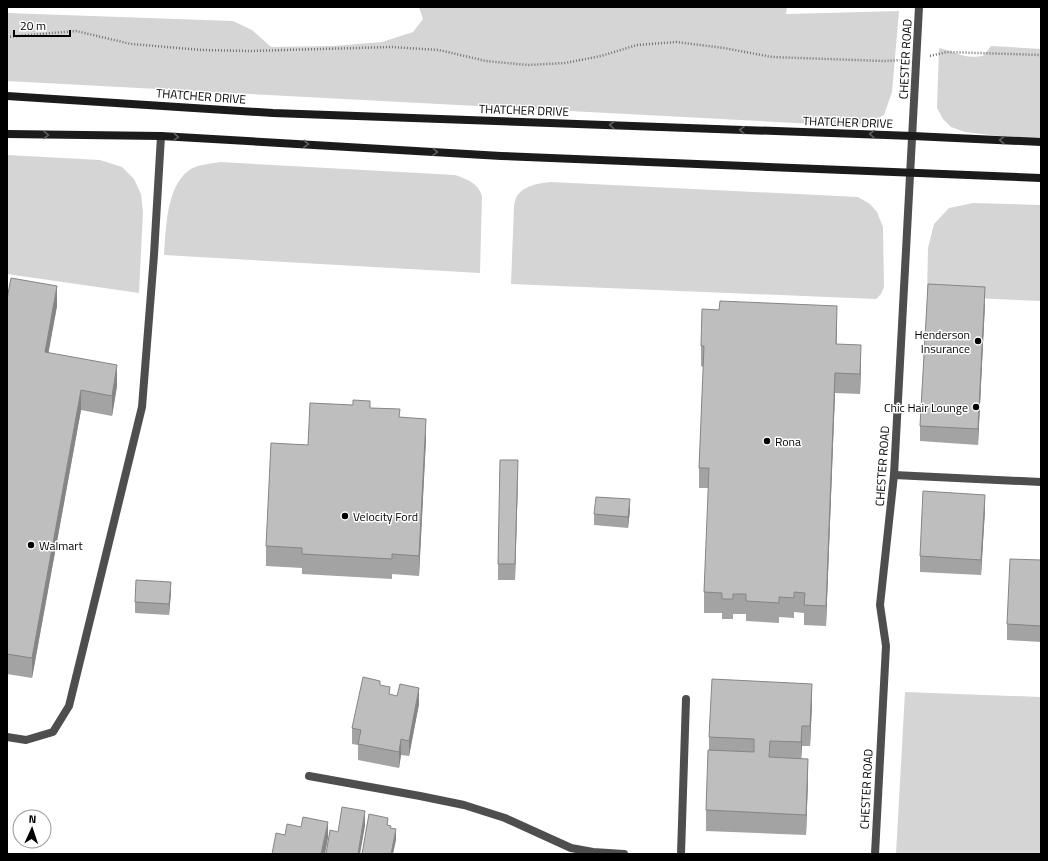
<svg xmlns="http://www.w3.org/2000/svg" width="1048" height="861" font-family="'Titillium Web',sans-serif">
<rect width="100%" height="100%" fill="#fff"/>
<g fill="#d5d5d5">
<polygon points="419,7 787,7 786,14 899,11 892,92 884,115 869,123 851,126 7,81 7,13 233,21 252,30 271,47 333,46 382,42 413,32 423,19"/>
<path d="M991 46 1041 49V139L999 136 965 132 951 127 943 119 937 108 939 48C958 52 961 59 983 56Z"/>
<polygon points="7,155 100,160 122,167 134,179 141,194 143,212 139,293 7,274"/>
<path d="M220 162 455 175C467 179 478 183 482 196L480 273 164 255C166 230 166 188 188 171 197 164 210 164 220 162Z"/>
<path d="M551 182 858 197 870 204 877 212 883 227 884 287 881 294 876 299 511 284 514 207C514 204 515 201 516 198 521 186 540 183 551 182Z"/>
<polygon points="973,203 1041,205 1041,301 927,296 928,248 934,224 949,208"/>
<polygon points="905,692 1041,697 1041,854 896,854"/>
</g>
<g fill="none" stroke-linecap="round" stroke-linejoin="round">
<g stroke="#707070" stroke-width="2.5" stroke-dasharray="1 2" stroke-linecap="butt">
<polyline points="7,37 76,31 131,44 202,50 250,51 391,47 439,50 486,61 528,65 565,63 601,56 637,45 676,42 724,48 772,57 884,61 903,60"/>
<polyline points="930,56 947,52 1041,55"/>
</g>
<polyline stroke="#4e4e4e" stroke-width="8" points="7,737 26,740 53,732 69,706 142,407 154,255 161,136"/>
<g stroke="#4e4e4e" stroke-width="8">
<polyline points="894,475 1041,482"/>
<polyline points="309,776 420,796 464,805 505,818 571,848 593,852 624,854"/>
<polyline points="681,854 686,699"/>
<polyline points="875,854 886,646 880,605 894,475 919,7"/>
</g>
<g stroke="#1b1b1b" stroke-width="8">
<polyline points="7,96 273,113 913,136 1041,142"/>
<polyline points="7,134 161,136 501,156 1041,178"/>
</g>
</g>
<g fill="#a3a3a3">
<polygon points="7,299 57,306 48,353 117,386 112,416 81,410 32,678 7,674"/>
<polygon points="985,303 978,445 920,441 920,426"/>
<polygon points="837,326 836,344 861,365 860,394 835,393 826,626 804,625 804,613 794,612 794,618 779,617 779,623 746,621 746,614 733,614 733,619 722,619 722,613 704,613 704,592 709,488 699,488 699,468 704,367 701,366 701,346"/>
<polygon points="370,408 400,417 426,439 419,576 392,574 392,579 302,574 302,568 266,566 266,546 308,445"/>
<polygon points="518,476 515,580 498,580 498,564"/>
<polygon points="630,510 628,528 594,525 594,514"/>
<polygon points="985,510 981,575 920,572 920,556"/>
<polygon points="1041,560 1041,642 1007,640 1007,624"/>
<polygon points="171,592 169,615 135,613 135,602"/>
<polygon points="380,685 390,695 419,704 409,756 401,755 399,768 358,760 358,745 352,744 352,728"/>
<polygon points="812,704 810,746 802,746 801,758 808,779 806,835 706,831 706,810 709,750 709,737"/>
</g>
<g fill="#858585">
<polygon points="57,286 57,306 45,372 45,352"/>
<polygon points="985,287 985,303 978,445 978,429"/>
<polygon points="837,306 837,326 836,364 836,344"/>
<polygon points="861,345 861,365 860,394 860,374"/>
<polygon points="117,365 117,386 112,416 112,396"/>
<polygon points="835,373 835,393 826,626 826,606"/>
<polygon points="81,390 81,410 32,678 32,658"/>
<polygon points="426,419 426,439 419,576 419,556"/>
<polygon points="518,460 518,476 515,580 515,564"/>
<polygon points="985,495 985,510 981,575 981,560"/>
<polygon points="630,499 630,510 628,528 628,517"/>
<polygon points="171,582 171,592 169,615 169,604"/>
<polygon points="812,684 812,704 810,746 810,726"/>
<polygon points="419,688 419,704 409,756 409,741"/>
<polygon points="802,726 802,746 801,762 801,742"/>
<polygon points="401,739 401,755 399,768 399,752"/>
<polygon points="808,759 808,779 806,835 806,815"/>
<polygon points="365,811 365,826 360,854 358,854"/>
<polygon points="328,822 328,838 325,854 321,854"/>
<polygon points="396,829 396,840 393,854 391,854"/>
</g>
<g fill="#bebebe" stroke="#858585">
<polygon points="11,278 57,286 45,352 117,365 112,396 81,390 32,658 7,654 7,299"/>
<polygon points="928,284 985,287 978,429 920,426"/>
<polygon points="720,301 837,306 836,344 861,345 860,374 835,373 826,606 804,605 805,593 794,592 794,598 779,597 779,603 746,601 746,594 733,594 733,599 722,599 722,593 704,592 709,468 699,468 704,346 701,346 702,309 719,310"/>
<polygon points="353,400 370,401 370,408 400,409 399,417 426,419 419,556 392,554 392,559 302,554 302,548 266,546 271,443 308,445 310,403 353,405"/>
<polygon points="500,460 518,460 515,564 498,564"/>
<polygon points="923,491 985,495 981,560 920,556"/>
<polygon points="596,497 630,499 628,517 594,514"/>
<polygon points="1010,559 1041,560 1041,626 1007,624"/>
<polygon points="136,580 171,582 169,604 135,602"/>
<polygon points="363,677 380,681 380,685 390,687 389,694 397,696 400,684 419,688 409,741 401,739 399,752 358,744 361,730 352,728"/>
<polygon points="712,679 812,684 810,726 802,726 801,742 770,741 769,757 808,759 806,815 706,810 708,750 754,752 754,739 709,737"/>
<polygon points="342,807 365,811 358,854 326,854 330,830 338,832"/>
<polygon points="369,814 388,818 387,825 391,826 390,828 396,829 391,854 362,854"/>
<polygon points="303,817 328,822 321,854 272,854 276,833 285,835 287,824 301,827"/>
</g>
<defs><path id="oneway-chevron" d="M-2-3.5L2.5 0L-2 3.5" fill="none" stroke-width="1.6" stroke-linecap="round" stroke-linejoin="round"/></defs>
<g stroke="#5f5f5f">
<use href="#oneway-chevron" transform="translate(612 125) rotate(-178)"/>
<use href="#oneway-chevron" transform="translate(742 130) rotate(-178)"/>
<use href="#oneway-chevron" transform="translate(872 134) rotate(-178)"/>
<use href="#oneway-chevron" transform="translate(46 135) rotate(1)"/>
<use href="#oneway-chevron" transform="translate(176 137) rotate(3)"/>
<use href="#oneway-chevron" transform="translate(1002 140) rotate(-177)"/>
<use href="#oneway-chevron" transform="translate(306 144) rotate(3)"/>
<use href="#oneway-chevron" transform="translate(435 152) rotate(3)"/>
</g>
<g fill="#000" stroke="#fff" stroke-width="1.5">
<circle cx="978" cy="341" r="4"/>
<circle cx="976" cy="407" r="4"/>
<circle cx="767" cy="441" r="4"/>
<circle cx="345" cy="516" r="4"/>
<circle cx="31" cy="545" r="4"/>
</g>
<g text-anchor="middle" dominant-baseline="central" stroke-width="3" stroke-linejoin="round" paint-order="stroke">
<g font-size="12" fill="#000" stroke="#fff">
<text transform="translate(905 59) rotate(-87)">CHESTER ROAD</text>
<text transform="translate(201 96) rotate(4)">THATCHER DRIVE</text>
<text transform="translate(524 110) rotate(2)">THATCHER DRIVE</text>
<text transform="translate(848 122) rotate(2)">THATCHER DRIVE</text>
<text transform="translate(882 466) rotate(-86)">CHESTER ROAD</text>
<text transform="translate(866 789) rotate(-87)">CHESTER ROAD</text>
</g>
<g font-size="12" fill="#000" stroke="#fff" text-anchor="start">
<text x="970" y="334" text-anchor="end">Henderson<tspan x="970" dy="14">Insurance</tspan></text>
<text x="968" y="407" text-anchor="end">Chic Hair Lounge</text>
<text x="775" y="441">Rona</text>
<text x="353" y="516">Velocity Ford</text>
<text x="39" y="545">Walmart</text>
</g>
</g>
<rect width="1048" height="861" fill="none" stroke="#000000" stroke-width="16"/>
<g transform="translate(32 829) rotate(3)"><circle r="19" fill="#ffffff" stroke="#999999"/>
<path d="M0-3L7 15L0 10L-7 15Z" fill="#000000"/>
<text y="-6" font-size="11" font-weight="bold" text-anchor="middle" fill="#000000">N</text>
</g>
<path d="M14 30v6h56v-6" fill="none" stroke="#000000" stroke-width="2"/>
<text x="20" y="30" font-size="12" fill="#000000" stroke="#ffffff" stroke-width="3" paint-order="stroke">20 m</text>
</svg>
